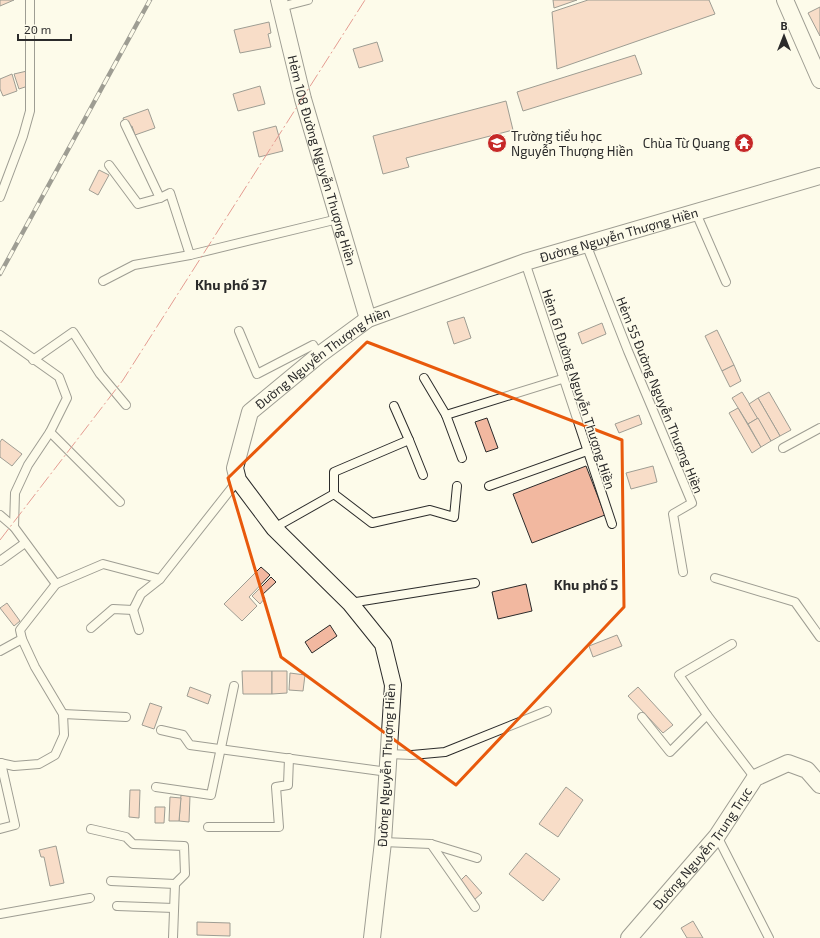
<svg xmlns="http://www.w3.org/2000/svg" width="820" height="938" font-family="'Exo 2',sans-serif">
<rect width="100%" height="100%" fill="#fdfbea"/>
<g fill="#f2b8a0" stroke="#2b2b2b">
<polygon points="0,0 14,0 0,6"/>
<polygon points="553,0 577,0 554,8"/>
<polygon points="588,0 709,0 715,14 557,69 552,12"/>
<polygon points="820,7 820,36 808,13"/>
<polygon points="269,22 271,33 268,34 271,47 240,53 234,30"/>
<polygon points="377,42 383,61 359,68 353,49"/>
<polygon points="635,55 642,74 523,111 517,92"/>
<polygon points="27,71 28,86 19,89 14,74"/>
<polygon points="12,74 17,91 3,96 0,89 0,79"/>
<polygon points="260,86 265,104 238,111 233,94"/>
<polygon points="506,101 513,130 406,158 409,167 383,174 373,136"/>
<polygon points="148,109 155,128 135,135 132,126 127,128 123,118"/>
<polygon points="276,126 283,151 259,157 253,132"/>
<polygon points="99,170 109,175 98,195 89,190"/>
<polygon points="464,317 471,338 454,344 447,322"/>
<polygon points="602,323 606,334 582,344 578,333"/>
<polygon points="717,330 734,365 722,371 705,336"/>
<polygon points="734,365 741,381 730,387 722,371"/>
<polygon points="742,392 758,418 748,424 732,398"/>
<polygon points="769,392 791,430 780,436 758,398"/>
<polygon points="758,398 780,436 771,441 749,404"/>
<polygon points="738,408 761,447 752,453 729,413"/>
<polygon points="639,415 642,424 619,433 615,424"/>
<polygon points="487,418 498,448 486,452 475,422"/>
<polygon points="758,418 771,441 761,447 748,424"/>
<polygon points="2,439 22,454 12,466 0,457 0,442"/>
<polygon points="586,466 605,515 532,543 513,494"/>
<polygon points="653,466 657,482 631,489 626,473"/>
<polygon points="261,567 270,575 249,597 257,606 242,621 224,604"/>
<polygon points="271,577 276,582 262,595 265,598 260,604 252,596"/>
<polygon points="526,584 532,611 498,619 492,592"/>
<polygon points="7,603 20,621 14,626 0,608"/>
<polygon points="330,625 337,636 312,653 305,642"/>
<polygon points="617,635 622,646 593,657 589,646"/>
<polygon points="242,671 272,671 272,694 243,694"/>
<polygon points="272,671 287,671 287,693 272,694"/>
<polygon points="290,673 305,675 303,691 289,690"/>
<polygon points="190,687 211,695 208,704 187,696"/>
<polygon points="638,687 673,725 663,733 628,696"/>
<polygon points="150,703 162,707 154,729 142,725"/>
<polygon points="566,787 583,800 558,837 539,824"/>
<polygon points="130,790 140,790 139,818 129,817"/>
<polygon points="181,795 190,796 189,822 179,821"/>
<polygon points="170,797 181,798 179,821 169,821"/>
<polygon points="155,807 165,807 164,823 155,823"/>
<polygon points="56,846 64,883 50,886 44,857 41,857 39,850"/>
<polygon points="526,853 560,879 543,901 509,874"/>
<polygon points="466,875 482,893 474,900 459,882"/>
<polygon points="693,921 703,938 687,938 681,928"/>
<polygon points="197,922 230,923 230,936 197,935"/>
</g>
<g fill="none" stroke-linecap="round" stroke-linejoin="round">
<g stroke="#2b2b2b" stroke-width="10">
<g id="service">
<polyline points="281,7 308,0"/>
<polyline points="125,124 160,198 170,193 190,255 338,219"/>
<polyline points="109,165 138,204 160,198"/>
<polyline points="0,197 23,136 30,111 30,0"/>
<polyline points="696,213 726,282"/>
<polyline points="586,244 628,351 692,503 673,514 683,572"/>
<polyline points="525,262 612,524"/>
<polyline points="103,281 134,265 190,255"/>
<polyline points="239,331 257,374 313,345 319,355"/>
<polyline points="0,335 59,377 67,398 50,432 28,465 15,493 14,527 56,584 103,564 160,579 238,480"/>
<polyline points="33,360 73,332 100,374 126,405"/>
<polyline points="424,378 446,415"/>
<polyline points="50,432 120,502"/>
<polyline points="409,440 423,475"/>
<polyline points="783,448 820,428"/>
<polyline points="462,458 446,415 562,379"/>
<polyline points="489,486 587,451"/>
<polyline points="334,494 334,472 409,440 394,406"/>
<polyline points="0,515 14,527"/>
<polyline points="274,528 334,494 372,523 430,510 454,517 457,486"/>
<polyline points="0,561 25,543"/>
<polyline points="715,578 795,602 820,637"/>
<polyline points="350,603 475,583"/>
<polyline points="133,610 139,630"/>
<polyline points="91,628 113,609 133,610 141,594 160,579"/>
<polyline points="0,651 22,639 20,630 56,584"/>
<polyline points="63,714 126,717"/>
<polyline points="707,715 679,675 732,644"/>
<polyline points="642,717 670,752 707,715 755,778"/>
<polyline points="161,730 183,735 190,745 388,772"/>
<polyline points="389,754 412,755 445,752 547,711"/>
<polyline points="0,763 14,766 39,764 55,755 64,735 63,714 35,667 22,639"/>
<polyline points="156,787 211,795 234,686"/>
<polyline points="208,827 279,827 276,787 288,785 289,758"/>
<polyline points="0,829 15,825 1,763"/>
<polyline points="91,829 126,837 133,844 184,846 185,874 175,884 173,938"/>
<polyline points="717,836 769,938"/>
<polyline points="383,842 431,844 477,858"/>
<polyline points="431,844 475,907"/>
<polyline points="111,881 175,884"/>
<polyline points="117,906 174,908"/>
<polyline points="0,914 90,898"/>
</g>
</g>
<g stroke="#2b2b2b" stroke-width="18">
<g id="minor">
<path id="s1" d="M279 0 303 99 368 319"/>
<polyline points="785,0 820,80"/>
<path id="s2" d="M372 938 383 842 393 685 383 644 350 603 274 528 238 480 235 468 250 412 319 355 368 319 525 262 820 176"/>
<path id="s3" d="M629 938 717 836 755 778 788 763 807 770 820 785"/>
</g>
</g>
<use href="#service" stroke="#fdfbea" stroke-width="8"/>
<use href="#minor" stroke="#fdfbea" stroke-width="16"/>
<g stroke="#2b2b2b" stroke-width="4.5">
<polyline id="rail" points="0,274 150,0"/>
</g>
<use href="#rail" stroke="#fdfbea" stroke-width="3" stroke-dasharray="9" stroke-linecap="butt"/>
<polyline stroke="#c62828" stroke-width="1" stroke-dasharray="14 3 2 3" stroke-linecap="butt" points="0,540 123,380 365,0"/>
</g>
<path d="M0 0H820V938H0ZM367 342 622 440 624 607 456 785 281 657 228 478Z" fill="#fdfbea" fill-opacity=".55" fill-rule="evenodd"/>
<path fill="none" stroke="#e8590c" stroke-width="3" stroke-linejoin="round" d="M367 342 622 440 624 607 456 785 281 657 228 478Z"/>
<defs>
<g id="school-disc" transform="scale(1)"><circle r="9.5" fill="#c62828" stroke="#fdfbea"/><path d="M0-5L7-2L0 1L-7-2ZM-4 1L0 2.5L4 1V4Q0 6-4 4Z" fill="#fff"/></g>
<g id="temple-disc" transform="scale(1)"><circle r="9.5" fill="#c62828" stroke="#fdfbea"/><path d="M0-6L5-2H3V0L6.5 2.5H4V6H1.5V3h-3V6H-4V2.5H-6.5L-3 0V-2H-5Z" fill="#fff"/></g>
</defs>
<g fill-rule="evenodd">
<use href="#school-disc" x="497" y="143"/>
<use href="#temple-disc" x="744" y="143"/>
</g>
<g text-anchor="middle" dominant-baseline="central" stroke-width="3" stroke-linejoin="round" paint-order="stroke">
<g font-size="13" fill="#2b2b2b" stroke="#fdfbea" text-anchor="start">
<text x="511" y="136">Trường tiểu học<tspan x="511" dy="15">Nguyễn Thượng Hiền</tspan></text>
<text x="730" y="143" text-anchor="end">Chùa Từ Quang</text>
</g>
<g font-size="13" fill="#2b2b2b" stroke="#fdfbea">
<text stroke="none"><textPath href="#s1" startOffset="166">Hẻm 108 Đường Nguyễn Thượng Hiền</textPath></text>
<text stroke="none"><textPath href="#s2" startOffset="1001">Đường Nguyễn Thượng Hiền</textPath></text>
<text stroke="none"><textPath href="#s2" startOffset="677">Đường Nguyễn Thượng Hiền</textPath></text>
<text transform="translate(579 389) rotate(72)">Hẻm 61 Đường Nguyễn Thượng Hiền</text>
<text transform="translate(660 395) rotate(68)">Hẻm 55 Đường Nguyễn Thượng Hiền</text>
<text transform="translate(386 765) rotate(-87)">Đường Nguyễn Thượng Hiền</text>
<text stroke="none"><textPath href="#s3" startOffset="116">Đường Nguyễn Trung Trực</textPath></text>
</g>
<g font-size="14" font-weight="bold" fill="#2b2b2b" stroke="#fdfbea">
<text x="231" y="284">Khu phố 37</text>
<text x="586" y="584">Khu phố 5</text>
</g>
</g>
<g transform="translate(784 36)" stroke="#fdfbea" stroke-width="3" paint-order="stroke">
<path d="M0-3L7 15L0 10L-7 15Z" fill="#2b2b2b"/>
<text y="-6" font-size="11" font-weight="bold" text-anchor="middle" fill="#2b2b2b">B</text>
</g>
<path d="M18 34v6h53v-6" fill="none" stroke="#2b2b2b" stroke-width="2"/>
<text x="24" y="34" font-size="12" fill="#2b2b2b" stroke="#fdfbea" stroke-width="3" paint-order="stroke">20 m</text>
</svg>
